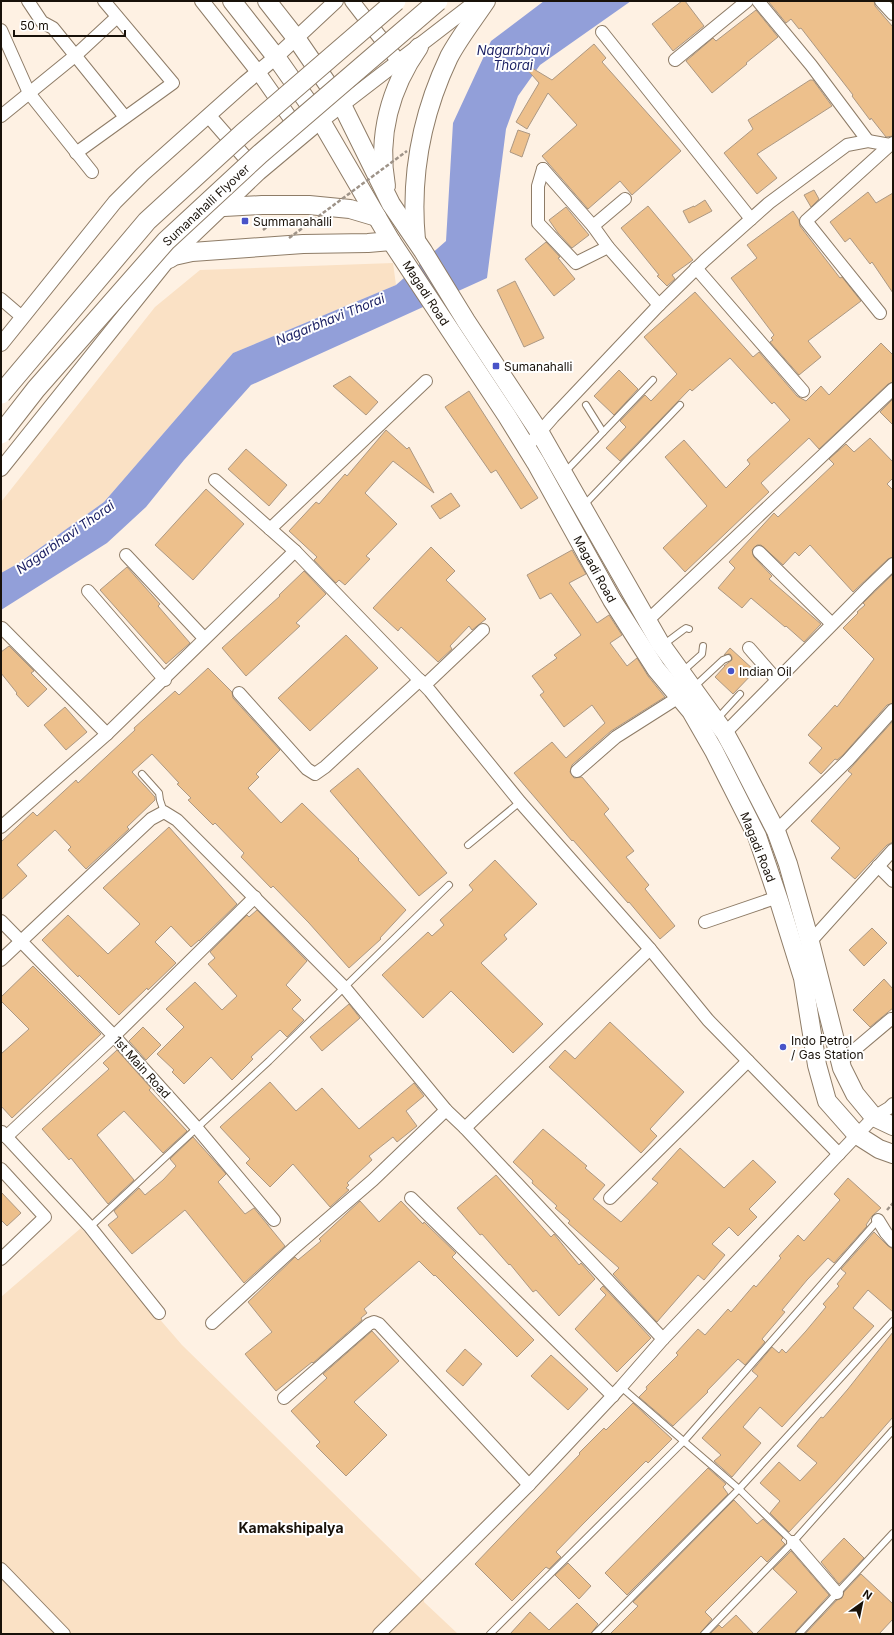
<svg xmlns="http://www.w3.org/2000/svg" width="894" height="1635" font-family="Inter,sans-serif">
<rect width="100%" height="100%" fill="#fef1e3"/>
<g fill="#fae1c5">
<polygon points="393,263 396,285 233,353 104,502 19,563 1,573 1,502 155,307 200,270"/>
<polygon points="81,1228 182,1345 424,1582 424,1602 458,1634 1,1634 1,1297"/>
</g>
<polygon fill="#929fd9" points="544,1 631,1 540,65 518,96 506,129 487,278 251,385 184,460 146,507 107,543 1,610 1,573 19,563 104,502 233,353 396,285 446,241 453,123 491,41"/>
<g fill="#edc08c" stroke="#ac9883">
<polygon points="682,1 685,1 704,26 673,51 652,24"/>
<polygon points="768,1 874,1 875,6 893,27 893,136 886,137 871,118 870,120 852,96 853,95 801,28 799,29 791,19 786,23"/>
<polygon points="756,10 778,37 746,63 747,64 712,93 686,61 713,38 716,41"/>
<polygon points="594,44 606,58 602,62 681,151 632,195 620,181 588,209 542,156 577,125 548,93 527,129 516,122 539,83 525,67 527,65 552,80"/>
<polygon points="810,80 813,80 832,106 757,154 777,178 757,194 724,153 753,129 748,120"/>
<polygon points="518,130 530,134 522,157 510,152"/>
<polygon points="814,190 819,199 811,207 804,195"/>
<polygon points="868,192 876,203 893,193 893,293 872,262 870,264 850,238 845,242 830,222"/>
<polygon points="705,200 712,211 689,223 683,211 694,206 694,207"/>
<polygon points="648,206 693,260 672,275 675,279 667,286 657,276 659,275 621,228"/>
<polygon points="566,207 589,235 572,248 558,233 549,220"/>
<polygon points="793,211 799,220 800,226 840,278 842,277 861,301 808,341 821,357 799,375 770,342 773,340 771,338 774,335 731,278 757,258 747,245"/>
<polygon points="546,242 560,257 558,258 575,279 554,296 525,259"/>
<polygon points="515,281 544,338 524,347 497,290"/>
<polygon points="695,292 753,357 759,352 797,396 806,401 821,386 829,395 881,343 893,355 893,382 888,384 819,449 809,438 761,483 769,492 685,572 663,548 707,506 665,457 684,440 726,488 750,464 747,460 790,420 774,402 772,404 730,358 692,391 690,389 620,461 606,448 626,427 620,421 645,395 651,401 677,374 644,337"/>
<polygon points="619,370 638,389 614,415 594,396"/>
<polygon points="350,376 378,402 366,415 333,386"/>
<polygon points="469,391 538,498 521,509 496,470 491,473 445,407"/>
<polygon points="893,399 893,425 880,412"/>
<polygon points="386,430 407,449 409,447 434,493 393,461 365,493 397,524 366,556 370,559 345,585 339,580 336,583 314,560 317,557 289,531 316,502 319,504 345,474 347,476"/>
<polygon points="870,438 893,462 893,478 887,484 893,490 893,557 888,559 853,592 810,545 799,556 795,552 783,565 761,545 757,545 752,550 754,557 772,576 769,579 821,624 804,642 786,626 785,627 751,598 742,608 718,588 735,568 729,562 774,513 778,517 834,464 829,459 846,444 854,452"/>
<polygon points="246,449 287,485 269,506 228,469"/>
<polygon points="206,489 244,524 193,580 155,545"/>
<polygon points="451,493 460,506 440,519 431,506"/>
<polygon points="431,547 455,571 446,580 486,619 472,630 469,626 450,646 452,649 438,662 401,627 398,631 373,608"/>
<polygon points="572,550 586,574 569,583 597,623 609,615 622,635 610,643 627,666 637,658 648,676 665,697 611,731 572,765 570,772 574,778 582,777 609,809 604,814 634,851 626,857 649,885 645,889 675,926 660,939 629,902 628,903 573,840 572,841 514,773 552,742 566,758 605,723 592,705 564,727 540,695 544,692 532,676 557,658 554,655 581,635 551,593 540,599 527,575"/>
<polygon points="127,567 160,604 158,606 190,643 166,664 100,590"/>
<polygon points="304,571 326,594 296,623 300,626 246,676 222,648 280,596 279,595"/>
<polygon points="893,574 893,703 887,705 843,755 837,760 835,759 821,774 809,763 822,748 808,735 835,705 837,707 874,659 843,628 858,613 857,612 865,605 863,603"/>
<polygon points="346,635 378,668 310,731 278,698"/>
<polygon points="9,646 34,671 31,673 47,689 28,707 16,694 17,693 1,673 1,652"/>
<polygon points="730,648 755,671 733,694 715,677 725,666 724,666 732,660 732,657 730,654 724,655"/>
<polygon points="208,668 232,692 233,698 280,750 256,774 259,777 248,788 281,823 302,803 359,859 358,860 406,910 380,938 381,939 349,968 309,923 273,886 271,888 241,857 244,853 215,823 213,825 188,800 191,798 177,784 179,783 152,754 132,772 155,797 155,800 127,827 129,829 86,869 68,850 71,847 55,830 17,865 27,876 1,900 1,842 33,812 37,816 76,780 78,783 135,730 134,728 154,710 175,691 179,695"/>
<polygon points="65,707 87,732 66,750 44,725"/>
<polygon points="893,721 893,842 887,845 855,879 831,858 840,848 811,821 852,774 848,771"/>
<polygon points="358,768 447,873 419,896 330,791"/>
<polygon points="169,827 237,904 199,941 199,940 191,947 171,926 155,942 176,963 148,990 147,988 119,1015 79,975 78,977 42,940 68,915 108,954 140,924 103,888"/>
<polygon points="495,860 537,904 504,935 507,939 481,963 543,1024 513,1053 451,991 423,1018 382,975 428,932 432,936 444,925 440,920 473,890 469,885"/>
<polygon points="257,910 307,961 286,985 301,1000 292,1009 304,1020 287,1037 280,1030 251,1057 253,1059 232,1080 211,1057 184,1084 172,1072 174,1070 157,1054 184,1027 166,1009 195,982 222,1010 237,996 208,964 215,958 210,952 247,915 249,917"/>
<polygon points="872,928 887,943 864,966 849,950"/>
<polygon points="33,966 101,1034 12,1118 1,1106 1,1054 29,1029 1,1001 1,997"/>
<polygon points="884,979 893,989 893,1008 870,1027 853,1010"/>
<polygon points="349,1004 360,1018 322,1051 310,1037"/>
<polygon points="610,1022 684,1092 650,1129 657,1136 641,1153 549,1067 565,1050 575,1059"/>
<polygon points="143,1027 161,1045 146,1060 129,1041"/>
<polygon points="117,1050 151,1088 149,1090 187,1131 163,1153 124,1111 97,1135 134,1180 108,1204 71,1158 69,1160 42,1129 109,1069 103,1063"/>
<polygon points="270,1082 296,1111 322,1088 359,1129 414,1083 424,1096 406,1111 417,1126 397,1142 393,1137 369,1156 372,1160 347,1183 349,1185 346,1188 349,1190 330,1207 293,1164 270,1187 246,1163 250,1159 220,1127"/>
<polygon points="543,1129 587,1166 585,1168 605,1185 593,1199 621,1222 658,1183 652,1179 680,1148 724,1188 753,1160 776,1182 749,1209 757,1217 738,1236 729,1227 712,1244 725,1255 704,1280 698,1275 657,1322 613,1274 619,1268 568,1223 570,1221 555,1208 557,1206 532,1183 533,1181 513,1162"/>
<polygon points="193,1137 226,1174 218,1182 245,1214 254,1208 285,1246 244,1283 185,1210 132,1254 108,1225 118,1217 114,1211 139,1188 145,1195 163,1180 176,1166 170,1159"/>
<polygon points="496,1175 551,1237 554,1234 579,1265 581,1263 595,1279 559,1316 536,1290 533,1292 510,1264 509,1265 482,1234 480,1235 457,1208"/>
<polygon points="848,1178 881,1208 872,1216 866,1225 867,1226 834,1263 828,1258 807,1280 782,1310 785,1312 762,1339 765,1342 745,1365 738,1359 707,1391 708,1392 673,1426 639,1397 647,1389 646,1387 678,1355 676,1353 698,1329 705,1335 728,1309 731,1312 754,1285 756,1287 781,1258 779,1256 798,1235 804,1241 840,1200 834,1194"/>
<polygon points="1,1192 21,1213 7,1226 1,1220"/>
<polygon points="360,1201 379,1222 401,1201 423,1224 424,1222 456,1253 452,1257 534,1340 517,1357 435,1275 434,1276 419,1261 364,1309 367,1313 361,1318 362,1320 313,1363 312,1362 276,1391 245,1354 272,1332 248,1302 295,1257 298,1260 321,1241 319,1239"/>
<polygon points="874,1232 888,1246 893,1249 893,1312 868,1290 853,1308 874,1326 782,1427 760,1407 743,1427 761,1443 732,1477 714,1461 721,1455 702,1438 758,1376 752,1371 772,1347 779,1353 782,1349 786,1353 806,1331 826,1307 823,1304 839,1286 837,1284 846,1273 841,1269"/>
<polygon points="603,1286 651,1338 617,1372 575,1329 606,1295 600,1289"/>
<polygon points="372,1331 399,1361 354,1402 387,1435 346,1476 316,1446 320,1442 291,1411 327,1378 323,1374"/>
<polygon points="893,1332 893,1417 835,1483 789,1532 770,1513 780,1501 760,1483 779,1462 800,1481 817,1463 797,1446 821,1417 823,1418 848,1389"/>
<polygon points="465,1349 482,1364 463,1386 446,1371"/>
<polygon points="551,1355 588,1389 568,1410 531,1376"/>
<polygon points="633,1403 672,1439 648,1463 646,1461 583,1524 556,1552 561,1557 549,1569 546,1567 512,1601 475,1564 580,1454 579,1453 604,1428 606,1430"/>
<polygon points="708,1468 726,1484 723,1487 728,1494 627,1595 605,1573"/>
<polygon points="734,1500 757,1524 763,1519 783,1538 781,1540 785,1544 767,1562 761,1556 705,1612 712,1619 700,1634 610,1634 638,1606 633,1602"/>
<polygon points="844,1538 864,1558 839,1584 821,1562"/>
<polygon points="791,1551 829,1595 796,1631 795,1634 756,1634 797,1592 773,1569"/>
<polygon points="568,1563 591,1586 579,1599 555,1575"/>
<polygon points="861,1574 893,1604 893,1619 879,1634 805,1634 837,1600 842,1598 844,1592"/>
<polygon points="577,1603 598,1624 591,1634 510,1634 530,1612 549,1630"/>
<polygon points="736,1615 754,1634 710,1634 719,1625 722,1628"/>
</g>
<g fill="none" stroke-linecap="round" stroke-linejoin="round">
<g stroke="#8e7c67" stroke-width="8">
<g id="service">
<polyline points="586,405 603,432"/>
<polyline points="565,472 653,380"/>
<polyline points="584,505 680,405"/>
<polyline points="663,645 683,630 686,628 689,629"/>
<polyline points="683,671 702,654 703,646"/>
<polyline points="694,687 723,660 728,658"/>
<polyline points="717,719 740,694"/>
<polyline points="142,774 159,793 160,800 164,812"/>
<polyline points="468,845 520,802"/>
<polyline points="90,1227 269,1061 449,885"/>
<polyline points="621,1387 739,1489 793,1542"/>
<polyline points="490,1634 684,1441 878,1220"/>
<polyline points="595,1634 739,1489 893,1321"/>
<polyline points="704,1634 793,1542 893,1430"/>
<polyline points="799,1634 893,1533"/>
</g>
</g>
<g stroke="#8e7c67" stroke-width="14">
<g id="minor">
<polyline points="28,1 42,22 53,28 125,117"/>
<polyline points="758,1 811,65 868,141"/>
<polyline points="881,1 893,14"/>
<polyline points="1,30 29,93 92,172"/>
<polyline points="602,32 751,219"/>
<polyline points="675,60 747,1"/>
<polyline points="1,116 76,55 117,17"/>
<polyline points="76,153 173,83 104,1"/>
<polyline points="543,169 538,186 538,223 576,263 608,247 659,305"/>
<polyline points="543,169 593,226"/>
<polyline points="608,247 593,226 625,199"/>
<polyline points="696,268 803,391"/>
<polyline points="1,299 22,317"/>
<polyline points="880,313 806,221 890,145"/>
<polyline points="526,448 553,417 659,305 705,260 769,203 847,145 868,141 890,145 893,143"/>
<polyline points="215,480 295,551 430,691 520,802 650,949 708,1020 839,1154"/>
<polyline points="270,529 426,381"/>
<polyline points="759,552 832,624"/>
<polyline points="126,555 204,638"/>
<polyline points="88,591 165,680"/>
<polyline points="647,621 893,389"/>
<polyline points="2,628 107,734"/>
<polyline points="749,648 777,680"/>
<polyline points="425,685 483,630"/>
<polyline points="239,693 307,769 315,774 325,767 420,680"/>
<polyline points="725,733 869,587 893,564"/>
<polyline points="577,771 616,737 679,697"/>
<polyline points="1,827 107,734 295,551"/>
<polyline points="776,831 848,760 893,710"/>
<polyline points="878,866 893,881"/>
<polyline points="1,921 114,1036 196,1127 274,1220"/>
<polyline points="705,922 778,897"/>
<polyline points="810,942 893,850"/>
<polyline points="1,960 151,819 164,812 177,820 345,988 446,1110 465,1128 663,1339 621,1387 529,1485 379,1634"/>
<polyline points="840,1062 891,1019"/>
<polyline points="465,1128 650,949"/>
<polyline points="2,1132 90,1227 159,1313"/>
<polyline points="6,1137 114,1036 255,897"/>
<polyline points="1,1169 45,1217 1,1259"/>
<polyline points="411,1198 613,1396"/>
<polyline points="610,1198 748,1061"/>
<polyline points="878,1220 886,1233 893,1241"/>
<polyline points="212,1323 295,1247 373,1180 446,1110"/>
<polyline points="663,1339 874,1117 889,1108 893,1104"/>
<polyline points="284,1398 369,1324 374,1322 379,1324 529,1485"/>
<polyline points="793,1542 837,1593"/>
<polyline points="1,1569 64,1634"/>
</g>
</g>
<g stroke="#8e7c67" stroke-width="16">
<g id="tertiary">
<polyline points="202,1 258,72 300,132"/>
<polyline points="352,1 399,62"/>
<polyline points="209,116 256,170"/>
<polyline points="1,344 115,202 143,174 245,83 276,57 336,1"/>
<polyline points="1,469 169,259 259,173 321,121 477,1"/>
</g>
</g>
<g stroke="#8e7c67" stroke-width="20">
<g id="primary">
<polyline points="232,1 276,57 321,121 391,241 507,416 536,463 612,600 656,669 691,711 714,751 757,836 779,901 803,978 817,1065 827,1101 857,1135 879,1149 893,1154"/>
<polyline points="267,1 296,38 342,105 391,204 423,251 466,321 540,433 660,643 725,733 737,755 776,831 788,864 810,942 842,1068 855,1094 874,1117 893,1126"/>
<path d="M386 186C377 136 390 88 419 47"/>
<polyline points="224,207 262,205 309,205 350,209 377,217"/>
<path d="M416 240C410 177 422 114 449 57 459 38 474 19 486 1"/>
<polyline points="169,259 174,256 192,252 303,244 368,243 391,241"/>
</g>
</g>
<g stroke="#9e9388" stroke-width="2.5" stroke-dasharray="4 2" stroke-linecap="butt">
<polyline points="263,230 275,221"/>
<polyline points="887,1210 893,1203"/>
</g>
<use href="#service" stroke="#fff" stroke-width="6"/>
<use href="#minor" stroke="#fff" stroke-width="12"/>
<use href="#tertiary" stroke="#fff" stroke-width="14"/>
<use href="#primary" stroke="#fff" stroke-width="18"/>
<g stroke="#8e7c67" stroke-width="21" stroke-linecap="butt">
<g id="trunk-bridge">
<polyline points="1,394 147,221 242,134 396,1"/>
<polyline points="1,434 36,389 166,241 260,154 438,1"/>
</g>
</g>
<polyline stroke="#9e9388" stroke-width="2.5" stroke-dasharray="4 2" stroke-linecap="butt" points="289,238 407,151"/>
<use href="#trunk-bridge" stroke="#fff" stroke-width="19"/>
</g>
<g fill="#4853c8" stroke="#fff" stroke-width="1.5">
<rect x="241" y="217" width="8" height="8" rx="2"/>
<rect x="492" y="362" width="8" height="8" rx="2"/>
<circle cx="731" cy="671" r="4"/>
<circle cx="783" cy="1047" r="4"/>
</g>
<g text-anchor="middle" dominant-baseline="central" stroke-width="4" stroke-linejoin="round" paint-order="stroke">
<g font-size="12" fill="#181109" stroke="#fff">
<text transform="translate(206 205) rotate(-43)">Sumanahalli Flyover</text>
<text transform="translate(426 293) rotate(57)">Magadi Road</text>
<text transform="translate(595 569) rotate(61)">Magadi Road</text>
<text transform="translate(758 847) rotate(68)">Magadi Road</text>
<text transform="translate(142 1067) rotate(48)">1st Main Road</text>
</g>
<g font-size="12" fill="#181109" stroke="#fff" text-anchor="start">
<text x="253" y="221">Summanahalli</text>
<text x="504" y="366">Sumanahalli</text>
<text x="739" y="671">Indian Oil</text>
<text x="791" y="1040">Indo Petrol<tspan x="791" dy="14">/ Gas Station</tspan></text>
</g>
<g font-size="13" font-style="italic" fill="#1d2265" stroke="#fff">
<text x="513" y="50">Nagarbhavi<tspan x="513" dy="15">Thorai</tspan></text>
<text transform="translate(330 319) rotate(-22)">Nagarbhavi Thorai</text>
<text transform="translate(65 537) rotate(-35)">Nagarbhavi Thorai</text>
</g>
<g font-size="14" font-weight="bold" fill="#181109" stroke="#fff">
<text x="291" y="1527">Kamakshipalya</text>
</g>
</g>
<rect width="894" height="1635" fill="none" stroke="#181109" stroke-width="4"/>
<g transform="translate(862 1603) rotate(33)" stroke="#ffffff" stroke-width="3" paint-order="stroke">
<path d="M0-3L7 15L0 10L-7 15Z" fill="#181109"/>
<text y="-6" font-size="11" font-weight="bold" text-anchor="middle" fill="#181109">N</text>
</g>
<path d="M14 30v6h111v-6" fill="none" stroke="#181109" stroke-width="2"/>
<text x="20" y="30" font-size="12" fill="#181109" stroke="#ffffff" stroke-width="3" paint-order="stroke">50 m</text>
</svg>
